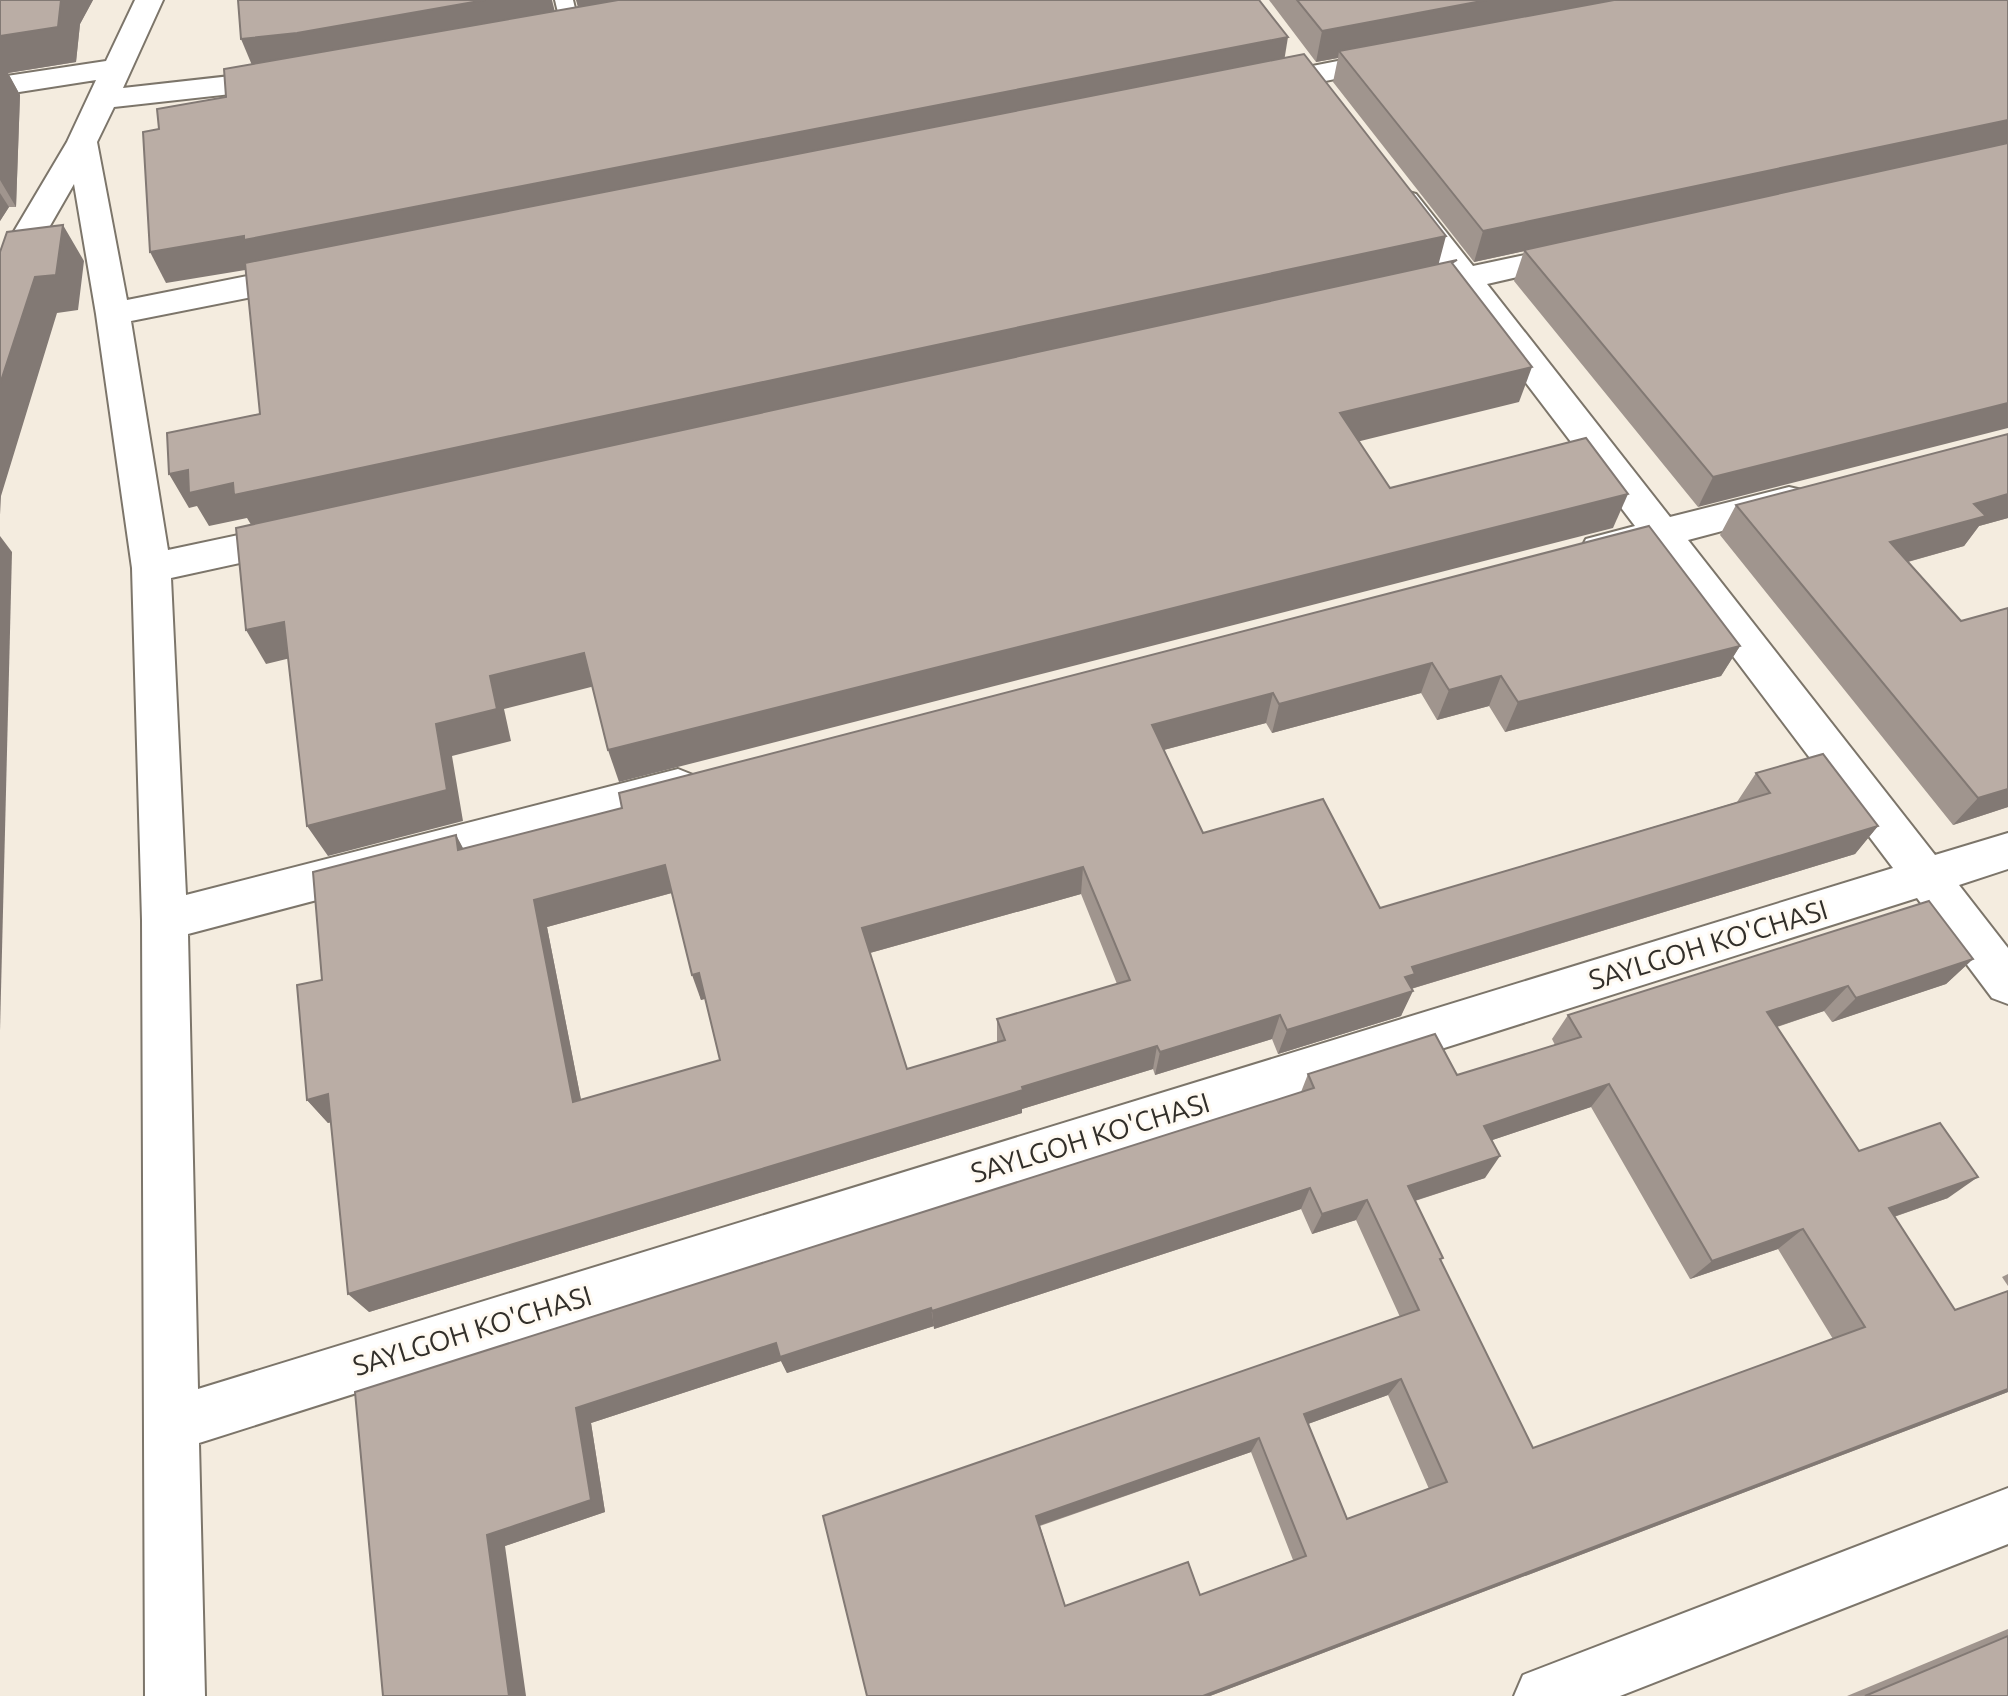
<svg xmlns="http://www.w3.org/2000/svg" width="2008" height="1696" font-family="Ubuntu,sans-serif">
<rect width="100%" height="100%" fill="#f4ecdf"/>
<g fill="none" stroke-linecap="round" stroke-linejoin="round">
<g stroke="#7c756a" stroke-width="4">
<polygon id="service" points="555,0 573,0 580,29 578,33 571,35 562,29"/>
</g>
<g stroke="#7c756a" stroke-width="4">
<g id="minor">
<polygon points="135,0 163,0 123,88 284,70 295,73 299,79 295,85 284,88 114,107 97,142 127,300 307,264 319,267 324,275 319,283 307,286 131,321 168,550 295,523 309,527 314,537 309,547 295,551 171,578 186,895 678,769 693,775 699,787 693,799 678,805 188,934 198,1389 1893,868 1652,549 1600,563 1586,559 1581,549 1586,539 1635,526 1456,291 1405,302 1393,299 1388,291 1393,283 1442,272 1389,201 1394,194 1405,191 1416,194 1473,266 1576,244 1588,247 1593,254 1588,261 1487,284 1670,517 1789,487 1802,490 1808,500 1802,510 1688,540 1935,855 2008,833 2008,869 1959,885 2008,948 2008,1004 1992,998 1917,898 199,1443 205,1696 145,1696 142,920 132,568 96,314 74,184 12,292 0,295 0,255 67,142 96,80 0,95 0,77 106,61"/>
<polygon points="1394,50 1404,53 1409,59 1404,65 1261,94 1250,91 1246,85 1250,79 1261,76"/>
<polygon points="2008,1488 2008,1544 1620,1696 1514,1696 1523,1675"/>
</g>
</g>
<use href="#service" fill="#fff" fill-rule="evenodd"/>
<use href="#minor" fill="#fff" fill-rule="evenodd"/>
</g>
<g fill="#a0958e" fill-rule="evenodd">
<polygon points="0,0 93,0 80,24 76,62 8,73 20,95 16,207 9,207 0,221"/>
<polygon points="1269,0 2008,0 1698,507 1514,281 1524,251 1474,262 1333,82 1338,58 1316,62"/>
<polygon points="2008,434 2008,518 1979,526 1964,546 1908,562 2008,807 1953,825 1720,535 1736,505"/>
<path d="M1649 526 1740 646 1721 676 1505 732 1489 706 1437 720 1421 693 1272 733 1266 723 1164 750 1203 833 1380 908 1737 802 1756 773 1878 826 1855 854 1411 989 1401 1016 1278 1054 1272 1039 1155 1075 1153 1069 1022 1109V1113L369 1312 331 1122 328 1123 307 1100 322 980 456 835 463 849 622 808ZM672 893 701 1000 705 999 720 1060 581 1100 547 927ZM1081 894 1117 984 997 1019V1042L907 1069 870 953Z"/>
<path d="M1973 959 1946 984 1832 1022 1824 1011 1777 1027 1859 1151 1948 1198 1894 1217 1955 1310 2008 1291V1392L1210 1696H867L823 1516 1400 1317 1356 1220 1312 1234 1301 1209 934 1329V1326L787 1373 781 1361 591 1423 605 1512 505 1546 355 1392 1301 1092 1308 1074 1457 1075 1555 1045 1552 1039 1568 1015ZM1591 1107 1690 1279 1778 1249 1833 1339 1533 1448 1441 1261 1415 1201 1485 1178 1492 1140ZM1388 1395 1429 1489 1347 1519 1308 1424ZM1251 1452 1293 1560 1200 1595 1065 1606 1040 1526Z"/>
<polygon points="2008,1274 2008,1286 2002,1277"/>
<polygon points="2008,1629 2008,1696 1847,1696"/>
</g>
<g fill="#827974">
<polygon points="61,0 93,0 80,24 76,62 8,73 20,95 16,207 0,180 0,36"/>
<polygon points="485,0 552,0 557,20 254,70 241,39"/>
<polygon points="576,0 666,0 580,15"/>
<polygon points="1487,0 1642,0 1339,51 1338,58 1316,62 1322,31"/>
<polygon points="1288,37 1283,68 257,268 166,283 150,252"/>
<polygon points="2008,120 2008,147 1474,262 1483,231"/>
<polygon points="0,193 9,207 0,221"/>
<polygon points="63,225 84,261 78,310 57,313 1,496 0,515 0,384 35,277"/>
<polygon points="1446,236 1437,270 253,528 247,518 209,526 197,506 189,508 169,474"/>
<polygon points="1532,367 1519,402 1332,448 1340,413"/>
<polygon points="2008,403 2008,428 1698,507 1713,477"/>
<polygon points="1628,494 1613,528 619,782 608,750"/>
<polygon points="2008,494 2008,518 1979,526 1964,546 1871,572 1890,542 1974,504"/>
<polygon points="0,536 12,552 0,1031"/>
<polygon points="284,622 303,655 266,664 246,630"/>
<polygon points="1740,646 1721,676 1505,732 1518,702"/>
<polygon points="584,653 595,686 504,709 511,741 452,756 463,821 328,856 307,826 436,724 490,676"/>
<polygon points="1432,663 1421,693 1272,733 1279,704"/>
<polygon points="1501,676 1489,706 1437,720 1449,690"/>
<polygon points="1273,693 1266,723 1148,754 1152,725"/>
<polygon points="2008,789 2008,807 1953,825 1978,798"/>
<polygon points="1878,826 1855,854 1407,990 1413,991 1401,1016 1278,1054 1287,1030 1405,977 1412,967"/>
<polygon points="456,835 471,863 458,850"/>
<polygon points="665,865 675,892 547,927 586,1125 573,1102 534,900"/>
<polygon points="1083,867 1081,894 866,954 862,928"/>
<polygon points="1973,959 1946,984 1832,1022 1856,998"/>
<polygon points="699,973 707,998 701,1000 692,975"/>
<polygon points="1848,986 1824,1011 1745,1037 1767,1012"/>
<polygon points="1280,1015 1272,1039 1155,1075 1160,1052"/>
<polygon points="1157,1046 1153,1069 1022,1109 1022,1113 369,1312 348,1294"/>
<polygon points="1609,1084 1591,1107 1469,1148 1484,1126"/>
<polygon points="328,1094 348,1117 328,1123 307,1100"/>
<polygon points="1500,1156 1485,1178 1395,1207 1408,1186"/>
<polygon points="1978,1177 1948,1198 1861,1228 1889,1208"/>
<polygon points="1310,1188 1301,1209 934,1329 932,1311"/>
<polygon points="1367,1200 1356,1220 1312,1234 1322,1214"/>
<polygon points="1803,1229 1778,1249 1690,1279 1712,1261"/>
<polygon points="931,1308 934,1326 787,1373 781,1361 591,1423 605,1512 505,1546 526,1696 509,1696 487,1535 576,1408 776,1343"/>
<polygon points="1401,1379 1388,1395 1294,1429 1304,1414"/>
<polygon points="2008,1389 2008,1392 1210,1696 1203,1696"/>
<polygon points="1259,1438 1251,1452 1035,1527 1036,1516"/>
</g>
<g fill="#baada5" stroke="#827974" stroke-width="2" fill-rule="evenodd">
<polygon points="0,0 61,0 58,27 0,36"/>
<polygon points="238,0 485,0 297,33 241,39"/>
<polygon points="618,0 1259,0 1288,37 244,240 244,236 150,252 143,132 159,129 157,109 226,97 224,69"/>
<polygon points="1297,0 1487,0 1322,31"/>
<polygon points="1614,0 2008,0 2008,120 1483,231 1339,51"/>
<polygon points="1304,54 1446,236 234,495 233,483 189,493 188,470 169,474 167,433 260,414 245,263"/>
<polygon points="2008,143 2008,403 1713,477 1524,250"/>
<polygon points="63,225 56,275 35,277 0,384 0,252 7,232"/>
<polygon points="1457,260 1452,263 1532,367 1340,413 1390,488 1586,438 1628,494 608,750 584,653 490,676 497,709 436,724 447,790 307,826 284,622 246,630 236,528"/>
<polygon points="2008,434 2008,494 1974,504 1986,516 1890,542 1961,621 2008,608 2008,789 1978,798 1736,505"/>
<path d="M1649 526 1740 646 1518 702 1501 676 1449 690 1432 663 1279 704 1273 693 1152 725 1203 833 1323 799 1380 908 1770 793 1756 773 1823 754 1878 826 1412 967 1415 974 1405 977 1413 991 1287 1030 1280 1015 1160 1052 1157 1046 1022 1087 1023 1090 348 1294 328 1094 307 1100 297 985 322 980 313 872 456 835 458 850 622 808 619 793ZM665 865 692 975 699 973 720 1060 573 1102 534 900ZM1083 867 1130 980 997 1019 1005 1040 907 1069 862 928Z"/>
<path d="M1929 901 1973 959 1856 998 1848 986 1767 1012 1859 1151 1940 1123 1978 1177 1889 1208 1955 1310 2008 1291V1389L1203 1696H867L823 1516 1419 1310 1367 1200 1322 1214 1310 1188 932 1311 931 1308 780 1357 776 1343 576 1408 591 1500 487 1535 509 1696H383L355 1392 1314 1088 1308 1074 1435 1034 1457 1075 1581 1037 1568 1015ZM1609 1084 1712 1261 1803 1229 1865 1327 1533 1448 1440 1259 1443 1258 1408 1186 1500 1156 1484 1126ZM1401 1379 1447 1482 1347 1519 1304 1414ZM1259 1438 1306 1556 1200 1595 1188 1562 1065 1606 1036 1516Z"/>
<polygon points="2008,1636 2008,1696 1865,1696"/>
</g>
<g text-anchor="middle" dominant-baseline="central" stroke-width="6" stroke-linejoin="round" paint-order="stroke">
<g font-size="28" fill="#322f2a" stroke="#fffaf2">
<text transform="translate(1708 944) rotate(-17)">SAYLGOH KO'CHASI</text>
<text transform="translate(1090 1137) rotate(-17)">SAYLGOH KO'CHASI</text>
<text transform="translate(472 1330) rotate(-17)">SAYLGOH KO'CHASI</text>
</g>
</g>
</svg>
